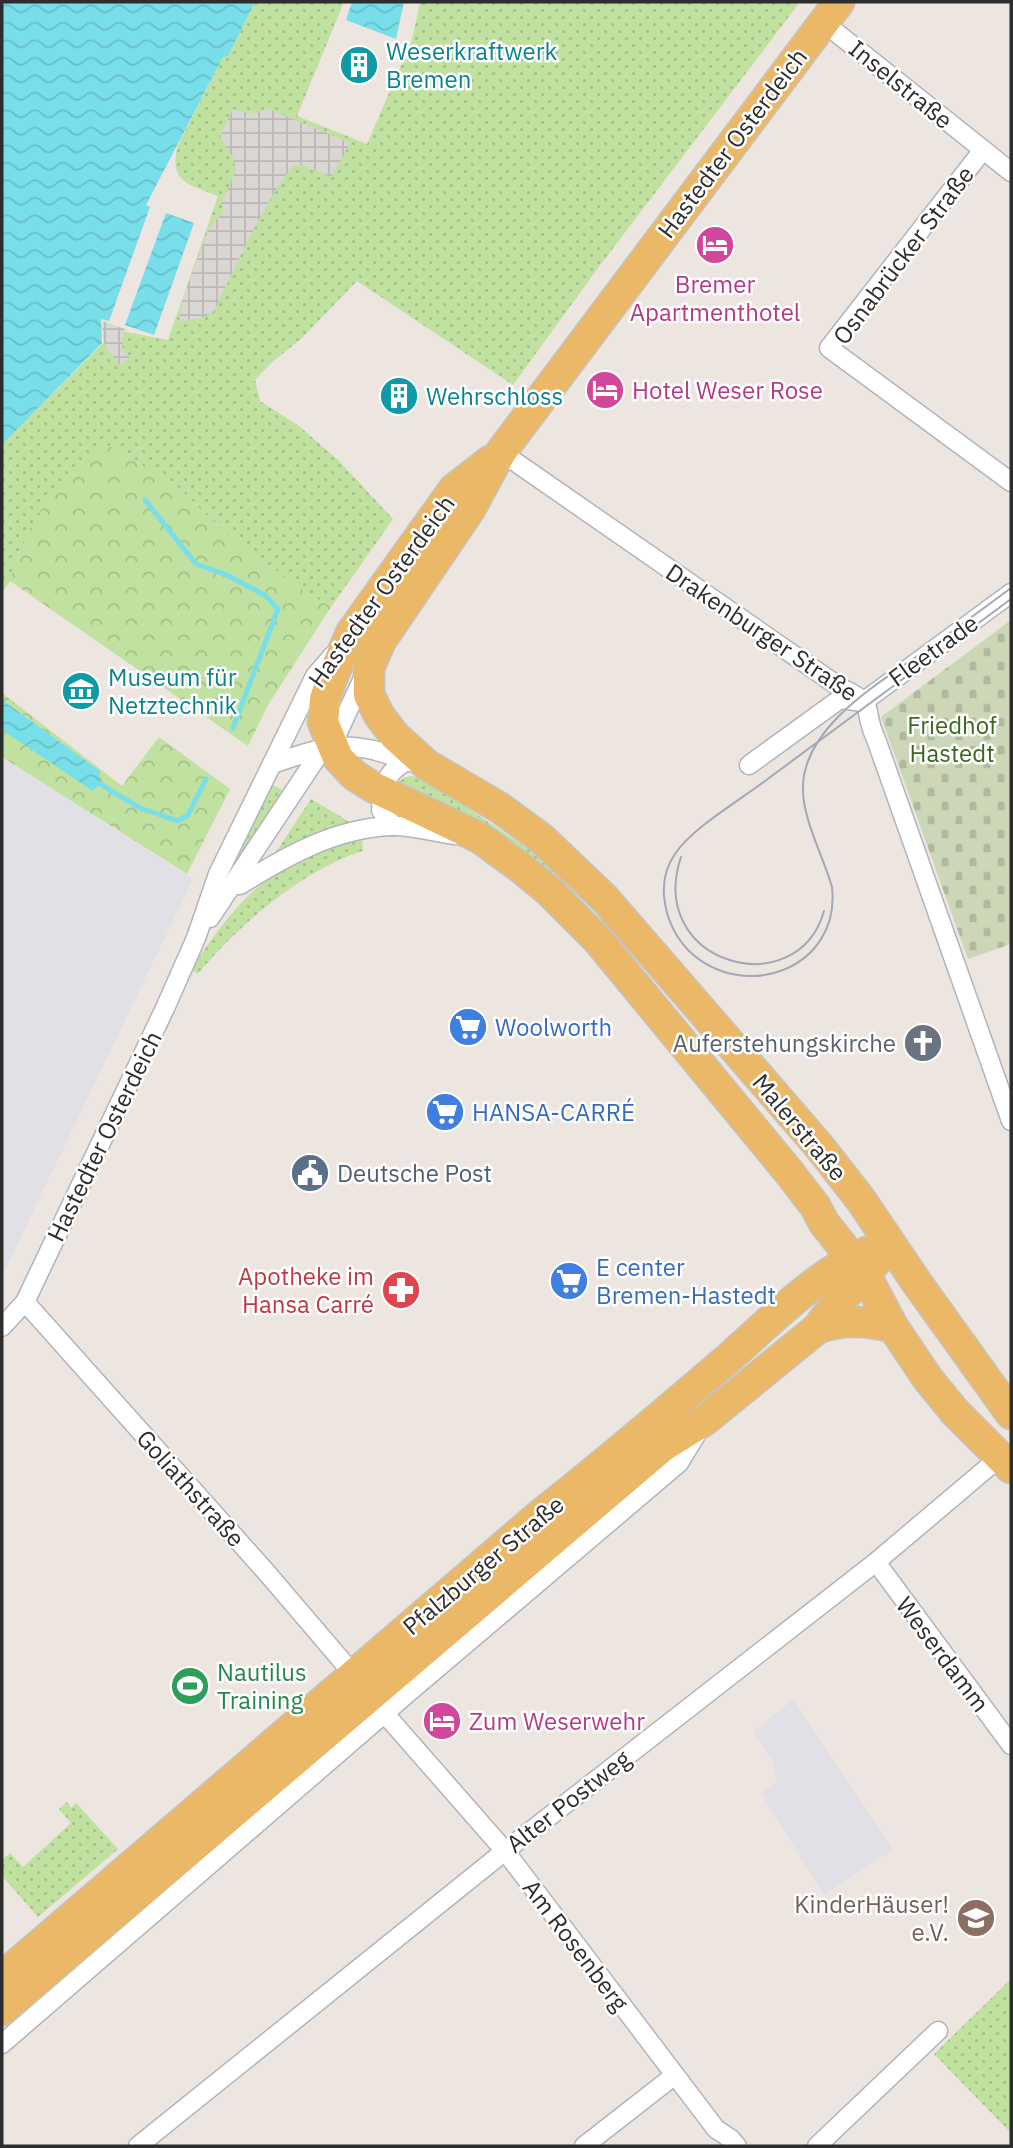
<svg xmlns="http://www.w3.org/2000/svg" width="1013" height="2148" font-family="'IBM Plex Sans',sans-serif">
<defs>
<pattern id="grass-dots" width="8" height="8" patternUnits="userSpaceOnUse" patternTransform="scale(1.75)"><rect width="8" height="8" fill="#c0e19f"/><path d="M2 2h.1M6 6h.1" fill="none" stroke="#a5c189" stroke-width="1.8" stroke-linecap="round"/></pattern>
<pattern id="forest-crowns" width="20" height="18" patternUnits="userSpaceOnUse" patternTransform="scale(1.75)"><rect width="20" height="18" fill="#c0e19f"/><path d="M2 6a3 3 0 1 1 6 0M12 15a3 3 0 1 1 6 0" fill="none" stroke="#a5c189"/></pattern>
<pattern id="cemetery-stones" width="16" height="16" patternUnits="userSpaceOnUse" patternTransform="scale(1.75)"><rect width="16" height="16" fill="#ccd7b8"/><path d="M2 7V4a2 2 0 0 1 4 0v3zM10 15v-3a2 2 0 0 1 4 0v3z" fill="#b0b99e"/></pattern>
<pattern id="plaza-grid" width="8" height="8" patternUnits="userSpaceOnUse" patternTransform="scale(1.75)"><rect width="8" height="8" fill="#dad6d3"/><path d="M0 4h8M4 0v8" fill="none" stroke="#bbb8b5"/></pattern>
<pattern id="water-waves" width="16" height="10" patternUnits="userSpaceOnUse" patternTransform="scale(1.75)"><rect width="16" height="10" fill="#78deea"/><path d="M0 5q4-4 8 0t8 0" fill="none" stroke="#68bfc9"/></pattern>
</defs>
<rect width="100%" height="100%" fill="#ede5e0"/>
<g fill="#e1e0e6">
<polygon points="2,757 193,879 2,1276"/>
<polygon points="793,1700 893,1850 824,1895 761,1793 776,1783 773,1762 753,1732"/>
</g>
<g fill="url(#grass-dots)">
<path d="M255 2H344L297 116 367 144 412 40 420 2H800L595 272 513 385 357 281 302 338 271 363 255 380 260 401 299 426 338 460 393 519 331 607 303 590 231 538 174 484 20 551 10 581 2 593V445L116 330 168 340 218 196C189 185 168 182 178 145L223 57 228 56Z"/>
<polygon points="412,776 429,782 542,858 571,880 565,884 509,839 467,817 396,785 403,778"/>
<polygon points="271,784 284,791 287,786 290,788 220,889"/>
<polygon points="311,799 355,825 277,853 276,852"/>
<path d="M362 839 363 851C305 868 236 927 198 974L191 970C239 896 273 859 362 839Z"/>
<polygon points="67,1802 71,1808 76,1803 118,1849 38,1917 4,1878 2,1880 2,1860 10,1853 23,1867 71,1823 59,1809"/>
<polygon points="1011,1979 1011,2133 934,2054"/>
</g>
<g fill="url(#forest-crowns)">
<path d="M104 443 174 484 231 538 303 590 331 607 268 705 248 746 10 581C22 542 41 501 70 471 79 460 93 452 104 443Z"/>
<polygon points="2,693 122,786 159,737 230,789 187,874 2,757"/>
</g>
<polygon fill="url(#cemetery-stones)" points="1011,620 1011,944 968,959 881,717"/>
<g fill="url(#plaza-grid)">
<polygon points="233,109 250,114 269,109 350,143 331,177 302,165 293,165 272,196 248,240 214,311 202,318 179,322 183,298 209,228 224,212 221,204 236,171 233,157 220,137"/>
<polygon points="102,321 125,329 122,340 123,351 130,358 120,365 107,349 103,340"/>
</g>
<g fill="url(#water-waves)">
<polygon points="2,2 255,2 228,56 223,57 146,205 150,207 109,321 101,319 102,343 2,445"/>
<polygon points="352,2 404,2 396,39 346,20"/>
<polygon points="166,213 194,223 154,335 125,325"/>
<polygon points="2,700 100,771 100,784 93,791 2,730"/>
</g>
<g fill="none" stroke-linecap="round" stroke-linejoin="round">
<g stroke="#78deea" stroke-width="5">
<polyline points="145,500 196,564 227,575 266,596 278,609 233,728"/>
<polyline points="100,784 140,808 178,821 188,815 206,779"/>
</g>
<g stroke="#b0b4bc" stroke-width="21">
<g id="street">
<polyline points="823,22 1011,172"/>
<polyline points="983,150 829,348 1011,482"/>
<path d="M501 452 841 688C879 705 861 708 876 739L1011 1121"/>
<path d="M272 764C306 753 332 741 368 749 386 752 402 761 420 764"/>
<polyline points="749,765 840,699 863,702 1011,593"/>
<path d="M393 826 381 810C382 788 385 773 405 762"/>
<path d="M232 885H240C286 856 336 828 391 826 412 825 436 833 456 835"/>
<polyline points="210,918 317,757 332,745 365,674"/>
<polyline points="25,1302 267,1573 354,1675"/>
<polyline points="2,1327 25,1302 166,1006 196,938 218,874 315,676 333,655"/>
<polyline points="876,1562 1011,1745"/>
<polyline points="385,1714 505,1851 716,2129 731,2139 737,2146"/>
<polyline points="2,2044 408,1693 679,1463 699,1430"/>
<polyline points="138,2146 505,1851 876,1562 999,1458"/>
<polyline points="584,2146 675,2075"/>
<polyline points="817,2146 938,2031"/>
</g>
</g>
<g stroke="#c4c4c4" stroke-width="33">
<g id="primary">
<polyline points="839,2 501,452 470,509 380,642 369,668 369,695 379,715 395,736 427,765 500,808 541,838 605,899 818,1145 861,1200 917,1283 1011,1414"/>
<polyline points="490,461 454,489 351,633 332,678 325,699 323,722 338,758 354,775 371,786 480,838 521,868 549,891 597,939 788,1171 815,1206 824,1223 866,1276 893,1327 928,1379 955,1412 1011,1468"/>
<path d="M818 1328C846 1319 865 1321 893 1327"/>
<path d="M2 1977 540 1515C605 1464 667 1411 730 1357 770 1321 821 1270 870 1251"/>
<path d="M2 2010 662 1447 705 1420 818 1328C834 1302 859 1285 877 1260"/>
</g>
</g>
<use href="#street" stroke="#fff" stroke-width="18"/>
<use href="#primary" stroke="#ebb867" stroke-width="30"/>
<g stroke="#a2a8b6" stroke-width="2">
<path d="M1011 588C984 608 957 628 929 648 884 680 801 726 803 790 803 820 824 858 832 887 841 968 745 1004 689 951 665 926 654 884 675 854 693 827 742 799 769 778 850 718 931 659 1011 599"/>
<path d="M681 857C645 964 797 1006 824 911"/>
</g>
</g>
<defs>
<g id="building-disc" transform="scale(2.0125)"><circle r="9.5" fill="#0f9aa8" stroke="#fff"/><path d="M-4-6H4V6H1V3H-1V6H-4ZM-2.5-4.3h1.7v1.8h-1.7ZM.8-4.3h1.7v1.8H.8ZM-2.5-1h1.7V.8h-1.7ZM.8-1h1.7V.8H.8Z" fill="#fff"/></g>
<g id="hotel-disc" transform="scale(2.0125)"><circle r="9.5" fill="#d1479c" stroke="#fff"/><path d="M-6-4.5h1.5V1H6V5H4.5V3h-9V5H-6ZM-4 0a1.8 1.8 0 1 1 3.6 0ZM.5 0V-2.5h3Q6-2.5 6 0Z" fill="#fff"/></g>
<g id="museum-disc" transform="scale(2.0125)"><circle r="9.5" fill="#0f9aa8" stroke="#fff"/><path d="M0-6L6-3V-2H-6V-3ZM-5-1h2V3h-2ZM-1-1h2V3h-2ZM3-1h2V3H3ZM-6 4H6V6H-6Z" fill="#fff"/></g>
<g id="supermarket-disc" transform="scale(2.0125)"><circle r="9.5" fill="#3f7fe0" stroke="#fff"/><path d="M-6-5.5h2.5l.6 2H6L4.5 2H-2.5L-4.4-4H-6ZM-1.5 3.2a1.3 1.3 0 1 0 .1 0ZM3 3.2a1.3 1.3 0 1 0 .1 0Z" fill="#fff"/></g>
<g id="church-disc" transform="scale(2.0125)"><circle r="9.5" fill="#6b7280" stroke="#fff"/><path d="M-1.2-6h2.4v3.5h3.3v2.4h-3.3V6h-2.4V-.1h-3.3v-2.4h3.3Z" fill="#fff"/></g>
<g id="civic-disc" transform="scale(2.0125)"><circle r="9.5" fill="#5c6f8a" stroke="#fff"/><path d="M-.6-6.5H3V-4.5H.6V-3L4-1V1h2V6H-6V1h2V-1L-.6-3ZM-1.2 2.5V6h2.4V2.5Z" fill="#fff"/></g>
<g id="pharmacy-disc" transform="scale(2.0125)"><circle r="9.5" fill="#e0444e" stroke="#fff"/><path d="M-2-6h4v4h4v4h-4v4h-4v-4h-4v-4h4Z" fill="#fff"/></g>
<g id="stadium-disc" transform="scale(2.0125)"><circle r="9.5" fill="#2e9e5b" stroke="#fff"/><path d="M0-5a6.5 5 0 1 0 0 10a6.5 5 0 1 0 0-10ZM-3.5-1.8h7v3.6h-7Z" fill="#fff"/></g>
<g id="school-disc" transform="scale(2.0125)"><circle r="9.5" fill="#8d6e63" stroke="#fff"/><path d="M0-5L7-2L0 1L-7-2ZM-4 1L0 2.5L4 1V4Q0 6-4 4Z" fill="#fff"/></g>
</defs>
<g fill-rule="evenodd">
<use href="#building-disc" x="359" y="65"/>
<use href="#hotel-disc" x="715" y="245"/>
<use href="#hotel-disc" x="605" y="390"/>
<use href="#building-disc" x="399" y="396"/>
<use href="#museum-disc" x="81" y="691"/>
<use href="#supermarket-disc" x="468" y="1027"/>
<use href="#church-disc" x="923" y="1043"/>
<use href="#supermarket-disc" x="445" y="1112"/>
<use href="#civic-disc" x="310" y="1173"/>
<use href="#supermarket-disc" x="569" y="1281"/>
<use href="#pharmacy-disc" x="401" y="1290"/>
<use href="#stadium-disc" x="190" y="1686"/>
<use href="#hotel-disc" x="442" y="1721"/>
<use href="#school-disc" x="976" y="1918"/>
</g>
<g text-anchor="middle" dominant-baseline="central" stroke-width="5" stroke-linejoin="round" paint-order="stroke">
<g font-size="24" fill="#0d838f" stroke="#fff" text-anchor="start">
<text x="386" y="51">Weserkraftwerk<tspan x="386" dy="28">Bremen</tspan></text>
<text x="426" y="396">Wehrschloss</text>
<text x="108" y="677">Museum für<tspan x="108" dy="28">Netztechnik</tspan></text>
</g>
<g font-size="24" fill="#2d2d2d" stroke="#fff">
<text transform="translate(901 84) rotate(39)">Inselstraße</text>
<text transform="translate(732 143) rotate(-53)">Hastedter Osterdeich</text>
<text transform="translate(903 255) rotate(-53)">Osnabrücker Straße</text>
<text transform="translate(381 591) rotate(-54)">Hastedter Osterdeich</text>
<text transform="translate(762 632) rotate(34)">Drakenburger Straße</text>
<text transform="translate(933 650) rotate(-36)">Fleetrade</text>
<text transform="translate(800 1127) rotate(50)">Malerstraße</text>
<text transform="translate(104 1136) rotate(-64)">Hastedter Osterdeich</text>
<text transform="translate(191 1488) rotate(48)">Goliathstraße</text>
<text transform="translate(483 1565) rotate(-40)">Pfalzburger Straße</text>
<text transform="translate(943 1654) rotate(53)">Weserdamm</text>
<text transform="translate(568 1801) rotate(-38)">Alter Postweg</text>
<text transform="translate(576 1945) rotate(53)">Am Rosenberg</text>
</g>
<g font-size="24" fill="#b23c85" stroke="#fff" text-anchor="start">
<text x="715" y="284" text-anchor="middle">Bremer<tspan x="715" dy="28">Apartmenthotel</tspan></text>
<text x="632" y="390">Hotel Weser Rose</text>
<text x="469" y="1721">Zum Weserwehr</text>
</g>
<g font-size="24" fill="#39681e" stroke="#fff">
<text x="952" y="725">Friedhof<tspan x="952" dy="28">Hastedt</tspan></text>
</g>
<g font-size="24" fill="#366cbe" stroke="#fff" text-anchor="start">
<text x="495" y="1027">Woolworth</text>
<text x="472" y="1112">HANSA-CARRÉ</text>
<text x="596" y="1267">E center<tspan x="596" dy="28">Bremen-Hastedt</tspan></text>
</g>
<g font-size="24" fill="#5b616d" stroke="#fff" text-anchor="end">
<text x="896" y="1043">Auferstehungskirche</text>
</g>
<g font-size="24" fill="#4e5e75" stroke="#fff" text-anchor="start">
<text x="337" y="1173">Deutsche Post</text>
</g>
<g font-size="24" fill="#be3a42" stroke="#fff" text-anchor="end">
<text x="374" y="1276">Apotheke im<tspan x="374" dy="28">Hansa Carré</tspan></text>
</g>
<g font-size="24" fill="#27864d" stroke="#fff" text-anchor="start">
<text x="217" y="1672">Nautilus<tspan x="217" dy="28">Training</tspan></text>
</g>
<g font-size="24" fill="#785e54" stroke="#fff" text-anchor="end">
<text x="949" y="1904">KinderHäuser!<tspan x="949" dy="28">e.V.</tspan></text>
</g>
</g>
<rect width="1013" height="2148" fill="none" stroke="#2d2d2d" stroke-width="7"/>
</svg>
